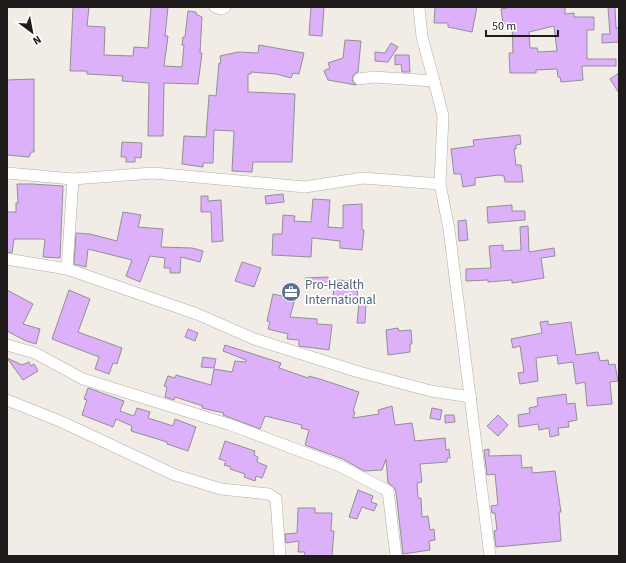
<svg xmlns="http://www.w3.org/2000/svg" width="626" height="563" font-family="'Source Sans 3',sans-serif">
<rect width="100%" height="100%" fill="#f2ece7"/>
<g fill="#dcb1f9" stroke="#928f95" fill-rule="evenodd">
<polygon points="73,7 89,7 87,26 105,27 104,55 133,56 134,47 148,48 151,7 168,7 165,36 168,36 164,66 182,67 184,45 182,45 183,37 185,37 188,11 196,12 196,14 202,17 200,53 202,53 198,84 164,83 163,136 148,136 149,83 122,81 123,76 87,74 87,71 70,71"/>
<polygon points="311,7 324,7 322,36 309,35"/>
<polygon points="435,7 477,7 472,32 448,27 448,23 434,23"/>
<path d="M511 7H565V14L574 13V17H594V30H587V59H616V66H582L583 80 561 82 560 77H558L557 69 536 70V73H510L509 53H513L512 23 503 24 501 9ZM554 26 557 51 538 52 537 48H530L529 32Z"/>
<polygon points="608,7 615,7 616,28 619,27 619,42 602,43 602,34 610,34"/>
<polygon points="345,40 361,41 358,72 354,74 352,80 356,85 328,80 324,71 330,68 328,63 343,58"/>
<polygon points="391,43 398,47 388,62 375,61 375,52 385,53"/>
<polygon points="259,45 304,53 299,74 293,73 291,78 276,74 251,72 251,74 248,74 248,92 295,94 292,162 253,162 252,172 232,171 234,131 214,130 213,163 203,163 203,167 182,164 184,136 206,137 209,95 216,96 219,63 221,63 220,56 238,52 258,53"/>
<polygon points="395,55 409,55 410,72 402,72 401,64 395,65"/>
<polygon points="619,73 619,93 610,79"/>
<polygon points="34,79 34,152 31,152 29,157 7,155 7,80"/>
<polygon points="520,135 521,144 516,145 516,149 514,149 516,165 521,165 523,182 505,182 504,176 499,175 475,178 475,185 463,187 461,174 454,174 451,149 474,146 473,140"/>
<polygon points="122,142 142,143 141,158 135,157 135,162 126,162 126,157 121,157"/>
<polygon points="17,184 32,184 63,186 60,258 43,257 45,240 43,239 14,239 12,253 7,252 7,212 16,212 16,203 18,203"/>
<polygon points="283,194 284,202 266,204 265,196"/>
<polygon points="201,196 208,196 208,201 221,200 223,241 212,242 211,212 201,212"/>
<polygon points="313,199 330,200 328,227 343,228 343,205 362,204 362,230 364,230 362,250 340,248 340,241 312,238 311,257 272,255 273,234 282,234 283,215 295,216 294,221 311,222"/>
<polygon points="512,205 512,211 525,211 525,220 488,223 487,207"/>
<polygon points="123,212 141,215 138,227 163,229 161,247 192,248 203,251 200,262 181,257 180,273 170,273 170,268 164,268 165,258 150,256 140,282 126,276 132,260 88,249 86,267 74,264 76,233 90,234 117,241"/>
<polygon points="466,220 468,240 459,241 458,221"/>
<polygon points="528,226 529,252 554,248 555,256 541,258 544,278 512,283 512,280 488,282 488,280 466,281 466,269 491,268 489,246 503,245 503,251 521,250 520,227"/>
<polygon points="242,262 261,268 254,287 235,281"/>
<polygon points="328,277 329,285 305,286 305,278"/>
<polygon points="334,280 358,281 357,302 333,301"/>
<polygon points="7,290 33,304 23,324 40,329 36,344 26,341 7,331"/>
<polygon points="69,290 90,299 78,332 122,348 117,364 113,363 109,374 95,369 99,357 52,339"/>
<polygon points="273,294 295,299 290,317 317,319 317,324 332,325 329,350 299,346 299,340 287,339 288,334 268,329 270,322 267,321"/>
<polygon points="359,304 366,304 365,323 357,323"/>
<polygon points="548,321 548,325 571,322 576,355 598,352 600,361 608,360 609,365 615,364 618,381 610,382 612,404 587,406 585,382 576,384 573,362 558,364 557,355 536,358 538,381 520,384 518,373 524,372 520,346 513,348 511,339 542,333 540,322"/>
<polygon points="398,328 399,331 411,330 412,344 410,344 410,352 388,355 386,330"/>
<polygon points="188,329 198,333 195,341 185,337"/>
<polygon points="225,345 281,363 279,368 308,378 309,376 323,380 359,392 353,411 355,412 353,418 379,414 378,410 392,406 395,425 412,423 415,441 445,438 446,450 449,449 450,458 447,458 447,462 420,464 422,482 417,483 418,498 421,498 422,517 428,516 430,530 434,529 435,540 429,541 430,550 403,554 396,492 394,487 388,483 386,459 382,470 364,471 343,459 305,445 309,430 301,428 302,425 265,416 260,429 223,415 224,413 202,408 203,406 175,397 174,400 165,397 167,387 164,386 168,376 175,378 176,375 211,385 214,369 232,372 235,361 246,362 246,360 223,351"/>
<polygon points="203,357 216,359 214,368 201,367"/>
<polygon points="7,358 22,365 29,362 31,366 34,364 38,371 23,380"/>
<polygon points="88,388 124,401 120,411 134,416 137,408 150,412 148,418 173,426 175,419 196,427 188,451 167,444 167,442 131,431 132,426 116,419 113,427 82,415 87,400 84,399"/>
<polygon points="566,394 567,404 575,403 577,420 568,422 569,427 558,428 559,435 550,437 549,428 539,430 538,424 519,427 518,415 530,413 529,408 538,406 537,398"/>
<polygon points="432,408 442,410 440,420 430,418"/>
<polygon points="445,415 454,415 455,422 445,423"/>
<polygon points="498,415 508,425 498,436 487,426"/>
<polygon points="225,441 255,451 254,455 258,457 257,462 267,466 262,478 256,476 255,481 244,477 245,474 230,469 231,467 224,465 226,461 219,459"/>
<polygon points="489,449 489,456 521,455 522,468 532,467 532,473 555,471 561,512 559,512 561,541 496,547 494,531 497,530 495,513 492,513 491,506 498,505 495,474 487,475 484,450"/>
<polygon points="358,490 373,496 371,502 377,504 374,511 362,507 357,519 349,517"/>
<polygon points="298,508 315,508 315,513 332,513 331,531 334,531 332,556 304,556 305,552 298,552 299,541 286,543 285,534 297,533"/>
</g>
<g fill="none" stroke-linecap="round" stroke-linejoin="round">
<g stroke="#b3aca8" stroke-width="12">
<g id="minor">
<polyline points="215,7 221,9 225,7"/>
<polyline points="419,7 422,37 434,81"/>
<polyline points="359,79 374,77 434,81 443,116 440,184 449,229 490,556"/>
<polyline points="7,173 73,179"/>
<polyline points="7,259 67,269 197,314 254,339 359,372 431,391 471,397"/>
<polyline points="67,269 73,179 153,173 305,187 363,178 440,184"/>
<polyline points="7,345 35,353 83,379 231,425 340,466 388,491 396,556"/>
<polyline points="7,400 62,422 175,475 221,489 269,494 276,499 280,556"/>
</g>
</g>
<use href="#minor" stroke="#fff" stroke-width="11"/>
</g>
<defs>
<g id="office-disc" transform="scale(1)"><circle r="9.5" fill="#5c6f8a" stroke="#fff"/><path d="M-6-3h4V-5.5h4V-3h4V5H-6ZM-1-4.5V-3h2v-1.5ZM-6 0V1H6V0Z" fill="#fff"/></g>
</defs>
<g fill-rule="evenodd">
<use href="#office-disc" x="291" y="292"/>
</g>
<g text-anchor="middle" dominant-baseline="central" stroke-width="3.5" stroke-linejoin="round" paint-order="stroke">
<g font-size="13" fill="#4e5e75" stroke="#fff" text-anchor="start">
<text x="305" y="285">Pro-Health<tspan x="305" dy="15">International</tspan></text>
</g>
</g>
<rect width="626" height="563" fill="none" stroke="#1e1b1a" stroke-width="16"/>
<g transform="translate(32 32) rotate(148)" stroke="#ffffff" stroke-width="3" paint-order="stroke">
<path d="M0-3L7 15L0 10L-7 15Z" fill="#1e1b1a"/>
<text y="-6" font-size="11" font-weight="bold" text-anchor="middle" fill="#1e1b1a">N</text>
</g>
<path d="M486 30v6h72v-6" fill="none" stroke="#1e1b1a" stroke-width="2"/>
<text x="492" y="30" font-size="12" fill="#1e1b1a" stroke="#ffffff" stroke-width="3" paint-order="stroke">50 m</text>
</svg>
